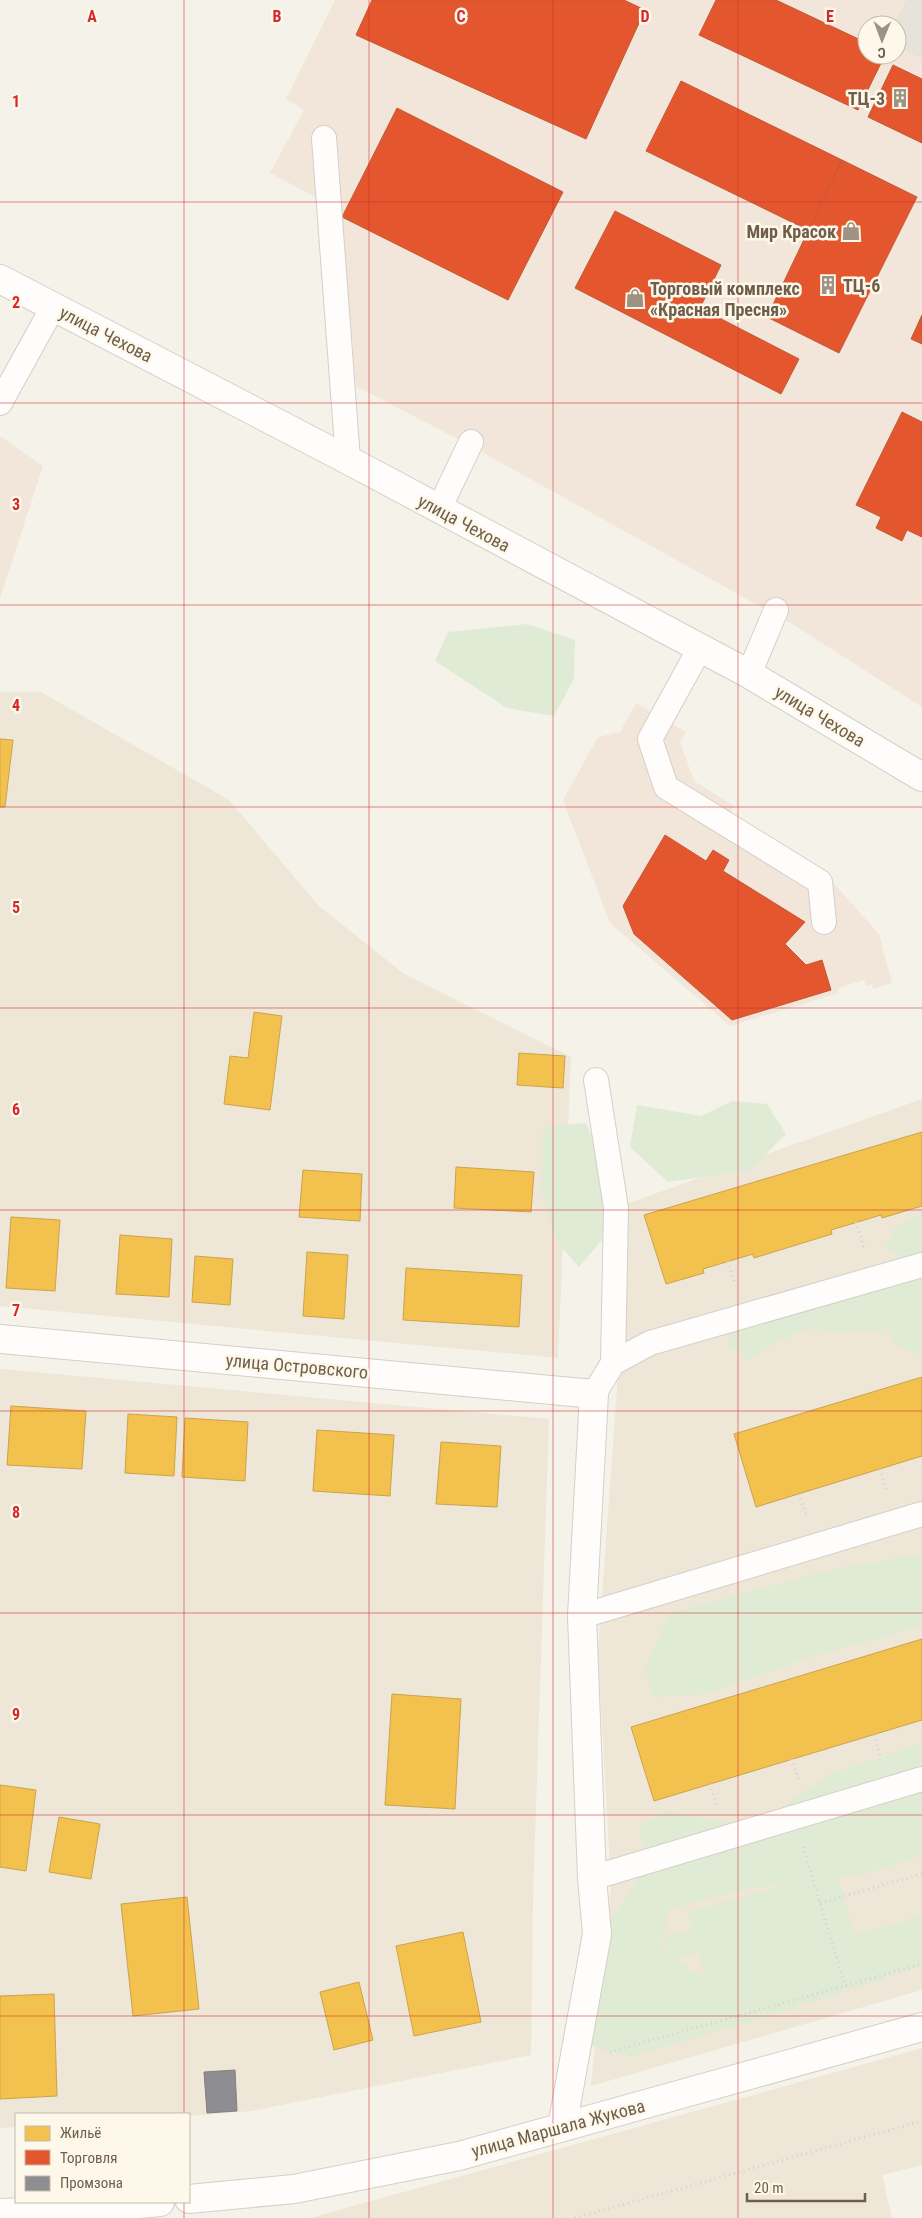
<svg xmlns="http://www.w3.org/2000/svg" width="922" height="2218" font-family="'Roboto Condensed',sans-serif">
<rect width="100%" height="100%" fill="#f5f2e9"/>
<g fill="#eee6d7">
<polygon points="0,692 41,692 229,800 319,906 404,974 571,1057 558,1358 0,1306"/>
<polygon points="922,1099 922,1990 591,2086 611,1885 598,1652 617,1389 623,1205"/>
<polygon points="0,1369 549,1419 533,1896 531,2055 252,2111 189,2116 16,2114 16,2127 0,2128"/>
<polygon points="922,2048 922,2165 882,2175 892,2218 310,2218"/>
</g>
<g fill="#f2e6da">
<polygon points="335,0 906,0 893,25 867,25 867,55 897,55 897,47 922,59 922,707 794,625 469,445 356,386 340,210 270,173 304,110 286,99"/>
<polygon points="0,436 43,466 0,598"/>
<polygon points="636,703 686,732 680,742 694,781 734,806 729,815 827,876 879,934 892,983 873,989 872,984 866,986 864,980 838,988 839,993 730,1026 610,923 563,800 598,737 620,732"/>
</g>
<polygon fill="#e7e3da" points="906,0 922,0 922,59 897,47 897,25 893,25"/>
<g fill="#dfebd5" fill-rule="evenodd">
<polygon points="527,624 575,640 574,679 554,716 507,708 435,661 448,632"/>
<polygon points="732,1101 767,1104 786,1134 750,1170 668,1182 630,1147 637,1105 701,1116"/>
<polygon points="586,1123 609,1181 602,1240 579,1267 556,1241 542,1191 543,1127"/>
<polygon points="922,1212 922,1258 911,1261 885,1248 894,1228"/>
<polygon points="922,1268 922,1349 917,1355 895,1344 888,1329 838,1332 810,1328 773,1344 748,1360 728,1345 733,1326 790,1303 860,1296 886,1276"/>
<polygon points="922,1554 922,1626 807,1658 707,1694 653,1697 645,1670 669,1613 835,1569"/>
<path d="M922 1743V1855L868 1873 838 1878 854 1933 889 1926 922 1915V1966L779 2013 629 2057 592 2046 594 1987 610 1920 637 1882 646 1857 639 1826 666 1810 714 1821H761L831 1774ZM788 1884 688 1912 692 1929 664 1937 668 1952 661 1947 669 1909 751 1888ZM699 1952 705 1974 696 1975 676 1959Z"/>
</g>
<g fill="#f2c14e" stroke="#cba34d">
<polygon points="0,739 13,740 5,807 0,807"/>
<polygon points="254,1012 282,1016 270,1110 224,1104 230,1056 248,1058"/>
<polygon points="519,1053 565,1056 563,1088 517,1085"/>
<polygon points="922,1132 922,1206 882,1218 881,1215 831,1230 832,1234 754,1258 753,1254 703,1269 704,1273 666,1284 644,1215"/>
<polygon points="456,1167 534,1172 531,1212 454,1208"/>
<polygon points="303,1170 362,1174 360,1221 299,1217"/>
<polygon points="11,1217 60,1220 55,1291 6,1288"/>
<polygon points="120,1235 172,1239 169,1297 116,1294"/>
<polygon points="307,1252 348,1255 344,1319 303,1316"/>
<polygon points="195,1256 233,1259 230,1305 192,1302"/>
<polygon points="406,1268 522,1275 519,1327 403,1320"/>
<polygon points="922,1377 922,1456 756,1507 734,1434"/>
<polygon points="11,1406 86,1411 82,1469 7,1465"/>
<polygon points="128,1414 177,1417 174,1476 125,1473"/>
<polygon points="185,1418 248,1422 245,1481 182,1477"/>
<polygon points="317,1430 394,1435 390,1496 313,1491"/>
<polygon points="441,1442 501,1446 497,1507 436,1504"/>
<polygon points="922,1639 922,1720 654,1801 631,1727"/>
<polygon points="392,1694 461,1699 455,1809 385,1805"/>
<polygon points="0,1785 36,1790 26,1871 0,1867"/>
<polygon points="59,1817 100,1824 91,1879 49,1872"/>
<polygon points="187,1897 199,2009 133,2016 121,1904"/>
<polygon points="463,1932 481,2022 414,2036 396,1946"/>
<polygon points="359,1982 373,2040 334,2050 320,1992"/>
<polygon points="54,1994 57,2096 0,2099 0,1996"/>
</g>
<g fill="#e4572e" stroke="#c15937">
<polygon points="372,0 624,0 645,10 586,139 356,35"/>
<polygon points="716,0 776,0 867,43 867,55 885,55 858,110 699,35"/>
<polygon points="893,65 922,79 922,143 868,117"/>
<polygon points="681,81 842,160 810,231 646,151"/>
<polygon points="397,108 563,192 508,300 342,217"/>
<polygon points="842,160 917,197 839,353 767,317"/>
<polygon points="615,211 721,265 700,308 799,359 781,394 575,288"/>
<polygon points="922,315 922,344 911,339"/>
<polygon points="902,412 922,422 922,537 907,530 902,541 876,528 881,517 856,505"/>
<polygon points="665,835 706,861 713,850 729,860 723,871 805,922 785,944 806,965 822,960 831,990 732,1020 634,934 623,906"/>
</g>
<polygon fill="#8d8d92" stroke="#847f7d" points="235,2070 237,2111 207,2113 204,2072"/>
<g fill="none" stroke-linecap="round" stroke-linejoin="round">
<g stroke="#d4cfc8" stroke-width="26">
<g id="lane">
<polyline points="324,138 348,460"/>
<polyline points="0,403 53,307"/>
<polyline points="439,509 471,442"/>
<polyline points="700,648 650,739 666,787 820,882 824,922"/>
<polyline points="749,674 776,610"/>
<polyline points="596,1080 616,1208 613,1363"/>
<polyline points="594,1394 613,1363 650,1343 922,1265"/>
<polyline points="582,1616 922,1514"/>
<polyline points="592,1878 922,1779"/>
</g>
</g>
<g stroke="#d4cfc8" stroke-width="30">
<g id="street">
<polyline points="0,279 348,460 749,674 922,777"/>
<polyline points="0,1339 594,1394 582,1616 592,1878 597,1934 562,2127"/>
</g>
</g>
<g stroke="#d5cfc7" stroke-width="30">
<g id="secondary">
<polyline points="189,2199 294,2189 459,2156 922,2027"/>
<polyline points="0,2213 63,2211 160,2202"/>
</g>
</g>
<g stroke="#d7d1ca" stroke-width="3" stroke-dasharray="1 4" stroke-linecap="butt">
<polyline points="856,1222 864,1248"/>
<polyline points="728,1261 735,1285"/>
<polyline points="880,1469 886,1490"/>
<polyline points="799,1494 806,1515"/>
<polyline points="874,1735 881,1758"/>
<polyline points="792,1759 799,1782"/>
<polyline points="710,1784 717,1807"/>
<polyline points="803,1847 845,1985"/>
<polyline points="820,1903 922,1874"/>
<polyline points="610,2052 922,1964"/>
<polyline points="575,2218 922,2121"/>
</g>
<use href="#lane" stroke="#fefdfc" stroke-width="24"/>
<use href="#street" stroke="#fefdfc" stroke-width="28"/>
<use href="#secondary" stroke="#fefdfc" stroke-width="28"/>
</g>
<path fill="none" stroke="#d62828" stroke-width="1" stroke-opacity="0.55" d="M184 0V2114M369 0V2218M553 0V2218M738 0V2218M0 202H922M0 403H922M0 605H922M0 807H922M0 1008H922M0 1210H922M0 1411H922M0 1613H922M0 1815H922M0 2016H922M184 2202V2218"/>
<defs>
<g id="building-bare" transform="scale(1.5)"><path d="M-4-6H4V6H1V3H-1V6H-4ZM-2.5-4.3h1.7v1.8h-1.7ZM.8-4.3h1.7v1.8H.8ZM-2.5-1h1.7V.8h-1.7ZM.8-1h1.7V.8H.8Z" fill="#9f9283" stroke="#fdf8ea" stroke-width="2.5" paint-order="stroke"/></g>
<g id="shop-bare" transform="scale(1.5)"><path d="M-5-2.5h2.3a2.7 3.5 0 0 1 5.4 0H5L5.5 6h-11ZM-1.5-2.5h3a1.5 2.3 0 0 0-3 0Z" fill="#9f9283" stroke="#fdf8ea" stroke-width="2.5" paint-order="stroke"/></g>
</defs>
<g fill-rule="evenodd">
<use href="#building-bare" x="900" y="98"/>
<use href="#shop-bare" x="851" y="231"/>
<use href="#building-bare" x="828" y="285"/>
<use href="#shop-bare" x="635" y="298"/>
</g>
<g text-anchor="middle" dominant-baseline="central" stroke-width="5" stroke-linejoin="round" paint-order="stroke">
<g font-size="18" font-weight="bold" fill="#705e4c" stroke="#fdf8ea" text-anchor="end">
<text x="885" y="98">ТЦ-3</text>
<text x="836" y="231">Мир Красок</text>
<text x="843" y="285" text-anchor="start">ТЦ-6</text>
<text x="650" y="288" text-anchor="start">Торговый комплекс<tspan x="650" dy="21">«Красная Пресня»</tspan></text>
</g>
<g font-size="18" fill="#705e4c" stroke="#fdf8ea">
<text transform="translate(106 334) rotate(27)">улица Чехова</text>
<text transform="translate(464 523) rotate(28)">улица Чехова</text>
<text transform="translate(820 716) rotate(31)">улица Чехова</text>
<text transform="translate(297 1366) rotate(5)">улица Островского</text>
<text transform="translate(558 2128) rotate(-15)">улица Маршала Жукова</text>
</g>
</g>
<g font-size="16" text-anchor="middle" font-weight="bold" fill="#d62828" stroke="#fdf8ea" stroke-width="5" stroke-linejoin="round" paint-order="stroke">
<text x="92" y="22">A</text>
<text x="277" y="22">B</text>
<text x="461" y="22">C</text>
<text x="645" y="22">D</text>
<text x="830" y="22">E</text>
<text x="16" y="107">1</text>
<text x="16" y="308">2</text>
<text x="16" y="510">3</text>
<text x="16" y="711">4</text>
<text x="16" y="913">5</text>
<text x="16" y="1115">6</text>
<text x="16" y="1316">7</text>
<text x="16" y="1518">8</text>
<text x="16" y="1720">9</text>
</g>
<rect x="15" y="2113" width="175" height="90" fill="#fdf8ea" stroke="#c5baab"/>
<rect x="25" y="2126" width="25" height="15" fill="#f2c14e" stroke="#c5baab"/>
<text x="60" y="2138" font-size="15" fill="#705e4c">Жильё</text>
<rect x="25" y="2150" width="25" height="15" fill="#e4572e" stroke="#c5baab"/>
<text x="60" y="2163" font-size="15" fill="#705e4c">Торговля</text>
<rect x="25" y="2176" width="25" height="15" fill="#8d8d92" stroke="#c5baab"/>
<text x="60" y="2188" font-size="15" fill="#705e4c">Промзона</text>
<g transform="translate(882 40) rotate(181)"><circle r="24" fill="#fdf8ea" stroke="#c5baab"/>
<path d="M0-4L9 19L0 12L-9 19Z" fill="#9f9283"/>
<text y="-8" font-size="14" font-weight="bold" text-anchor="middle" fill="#705e4c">С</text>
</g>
<path d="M747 2193v8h118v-8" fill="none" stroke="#705e4c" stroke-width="2.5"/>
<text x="754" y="2193" font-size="15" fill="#705e4c" stroke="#fdf8ea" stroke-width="4" paint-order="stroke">20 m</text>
</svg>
